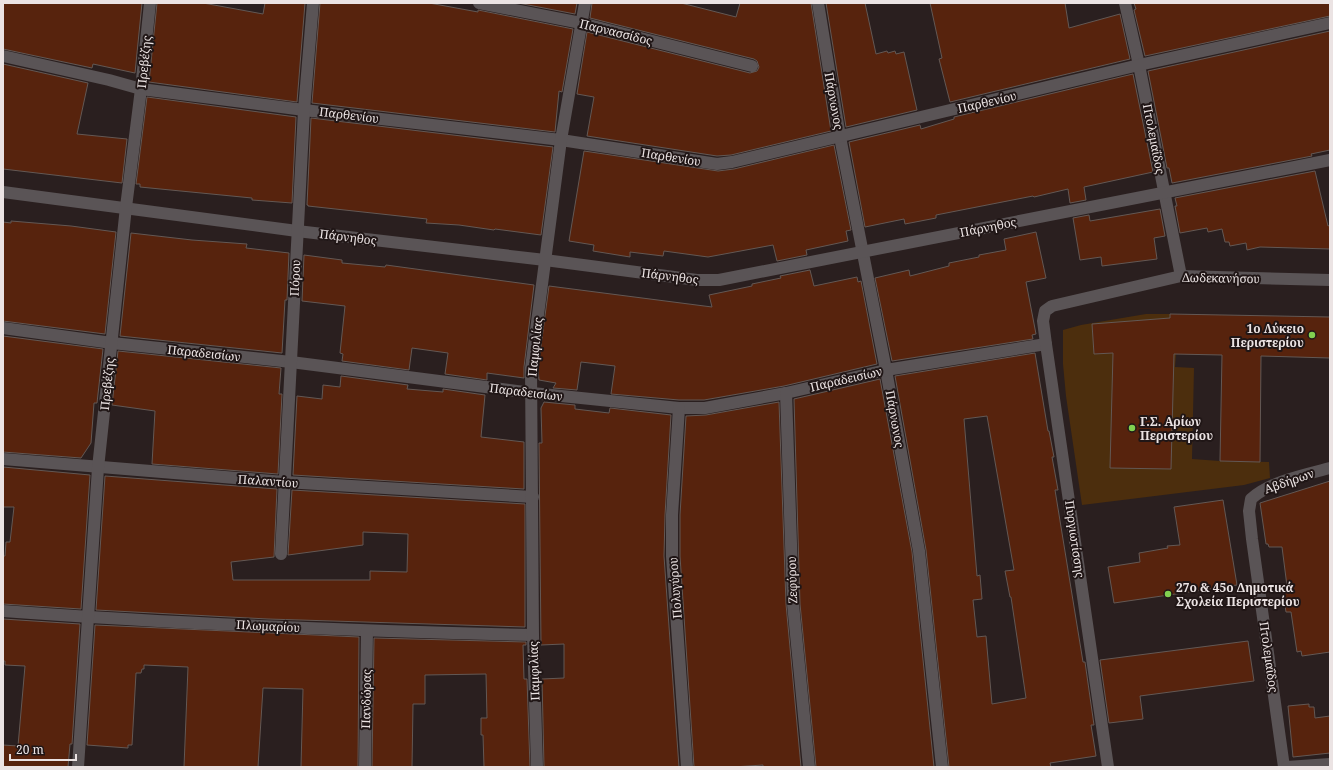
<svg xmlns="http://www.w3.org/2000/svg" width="1333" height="770" font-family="'Noto Serif',serif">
<rect width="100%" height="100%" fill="#2a1f1f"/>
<polygon fill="#4c2e0d" points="1146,314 1170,314 1169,354 1176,354 1175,367 1194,368 1192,459 1220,461 1269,462 1270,478 1244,485 1082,505 1066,396 1063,364 1063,330 1081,325"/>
<g fill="#57230d" stroke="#635854" fill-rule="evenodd">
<polygon points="3,3 142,3 135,73 93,64 92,68 3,49"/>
<polygon points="157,3 203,3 263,14 265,3 305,3 297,102 149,82"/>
<polygon points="320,3 429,3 478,12 478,10 573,29 562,92 559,91 555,132 312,103"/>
<polygon points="518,3 577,3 575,14"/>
<polygon points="592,3 681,3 736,17 740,3 811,3 831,131 731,155 717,156 587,136 594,97 577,94 587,32 750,73 757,71 759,67 757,61 754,59 590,18"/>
<polygon points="826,3 865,3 876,54 887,51 888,53 895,51 896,54 904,52 917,110 846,127"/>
<polygon points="930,3 1065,3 1069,28 1120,14 1130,59 950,102 939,59 942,58"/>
<polygon points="1134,3 1330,3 1330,16 1145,56 1134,10 1136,9"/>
<polygon points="1330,31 1330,150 1311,154 1312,156 1172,183 1169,168 1167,168 1148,71"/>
<polygon points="3,64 88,83 77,134 127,139 122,183 3,169"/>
<polygon points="1133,74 1153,172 1084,187 1086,200 1070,203 1068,189 1034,197 1033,196 936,215 936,218 905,224 904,219 865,227 849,142 920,125 921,129 954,119 954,117"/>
<polygon points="147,97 296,117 292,203 252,200 252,198 140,187 140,184 136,184"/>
<polygon points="311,118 553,147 541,235 495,229 494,230 459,225 426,223 427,219 308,206 308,205 307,205"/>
<polygon points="834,145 851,230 846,231 848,241 806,250 807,255 777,261 773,245 708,257 664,251 663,256 630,252 630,257 593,251 594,245 569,241 584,151 718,171 734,169"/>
<polygon points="1315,171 1328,226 1330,225 1330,249 1260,247 1247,250 1246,243 1230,246 1229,242 1225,242 1222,229 1208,232 1207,228 1180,233 1175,206 1177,206 1175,198"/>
<polygon points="1160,209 1165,236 1154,238 1157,259 1102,266 1101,257 1080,260 1073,218 1089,215 1090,221"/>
<polygon points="11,221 71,226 116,232 105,334 3,321 3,222 11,223"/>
<polygon points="1036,232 1046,278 1026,282 1036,334 1032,335 1033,339 892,361 875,278 909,270 910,276 949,266 949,263 979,257 979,255 1006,250 1004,239"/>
<polygon points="131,233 192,240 247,244 246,248 289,253 287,300 285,300 282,353 120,336"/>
<polygon points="304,255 342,260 342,263 385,267 386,265 534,285 524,367 524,378 487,373 487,380 445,374 448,353 412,348 409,370 342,361 343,354 340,353 345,306 302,301"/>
<polygon points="810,270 814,286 857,277 858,282 861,281 877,364 784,386 704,400 679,400 611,394 615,366 581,362 577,390 553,388 556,383 539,380 538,368 549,286 712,307 709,295 752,286 752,284 781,278 780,276"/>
<polygon points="1170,314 1330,317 1330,358 1261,356 1260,462 1220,461 1222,355 1174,354 1171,469 1110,468 1113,353 1094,354 1092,324 1170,318"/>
<polygon points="3,336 103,349 97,403 94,403 91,443 81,458 3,452"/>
<polygon points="118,351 281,368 279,394 282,394 278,474 152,464 155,411 112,405"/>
<path d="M1035 353 1048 431H1049L1054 457H1052L1058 490H1055L1083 662H1085L1094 725H1091L1096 756 1050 763 1051 767H949L926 550 895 376ZM987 416 1014 570 1005 571 1010 597H1011L1026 698 992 704 986 636 977 637 973 600 982 599 980 575 977 576 964 419Z"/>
<polygon points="341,376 408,385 407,389 443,392 443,389 485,395 481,437 524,442 524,489 293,475 297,396 322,399 323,385 340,387"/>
<polygon points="880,379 912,552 934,767 816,767 800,604 794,399"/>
<polygon points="544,402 575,405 575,409 609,413 610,408 671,415 665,515 664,556 679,767 544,767 542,679 564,678 564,644 541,645 539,443 542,443 541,408"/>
<polygon points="779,402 786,604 801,767 763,767 763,765 733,767 694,767 680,556 680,515 686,416 706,415"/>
<polygon points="3,467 90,475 81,609 3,604 3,556 5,556 6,542 10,542 14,507 3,507"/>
<polygon points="105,476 277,489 274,557 231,562 233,580 370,580 370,571 407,572 408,534 363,532 363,545 288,555 292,490 525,504 525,627 268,619 96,610"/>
<polygon points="1330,481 1330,652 1302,656 1301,651 1297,652 1291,612 1286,612 1282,587 1287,586 1282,547 1269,547 1268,544 1266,544 1260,503"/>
<polygon points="1223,500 1237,585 1114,603 1108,567 1140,562 1139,553 1168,548 1167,546 1180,545 1174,507"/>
<polygon points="3,619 80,624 72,744 70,744 68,767 3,767 3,745 18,746 25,666 5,665 5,661 3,661"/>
<polygon points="95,625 359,637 358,767 301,767 303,689 263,688 258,767 184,767 188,667 144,665 144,669 142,669 141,673 136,673 132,745 128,745 128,748 87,745"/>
<polygon points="374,638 526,642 526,645 523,645 524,679 527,679 530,767 484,767 483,735 481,735 481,718 487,718 486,674 425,675 425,704 413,704 412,767 372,767"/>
<polygon points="1248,641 1254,681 1140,696 1143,719 1109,723 1100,660"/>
<polygon points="1309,704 1309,707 1314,707 1315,718 1330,716 1330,753 1293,757 1288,706"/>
</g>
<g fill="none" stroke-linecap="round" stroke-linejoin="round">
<g stroke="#5a5456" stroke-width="12">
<polyline points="479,3 581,23 752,66"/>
<polyline points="818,3 840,137 886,370 919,551 942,767"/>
<polyline points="1125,3 1139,65 1181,276"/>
<polyline points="3,56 109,80 141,89 304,110 561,140 717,164 732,162 1139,65 1330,23"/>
<polyline points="3,192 297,231 545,260 697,280 719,280 1330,160"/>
<polyline points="3,328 112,343 291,362 532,393 679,408 705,408 786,393 886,370 1046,344"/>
<polyline points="786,393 793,604 809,767"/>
<polyline points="679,408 672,515 672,556 687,767"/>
<polyline points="3,459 285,482 533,497"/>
<polyline points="281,554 304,110 313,3"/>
<path d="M3 611C179 624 356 631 533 635"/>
<polyline points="78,767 98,468 126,207 141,89 150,3"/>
<polyline points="365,767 367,631"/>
<polyline points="537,767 533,635 531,368 561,140 585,3"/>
<polyline points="1108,767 1046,344 1043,321 1045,311 1052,306 1181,276 1330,280"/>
<path d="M1284 767 1252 539 1249 511 1251 499C1271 481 1304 475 1330 468"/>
<polyline points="1287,767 1330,764"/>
</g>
</g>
<g fill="#81d050" stroke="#201616" stroke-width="1.5">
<circle cx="1312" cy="335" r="4"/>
<circle cx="1132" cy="428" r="4"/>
<circle cx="1168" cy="594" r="4"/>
</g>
<g text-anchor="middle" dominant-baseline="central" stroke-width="4" stroke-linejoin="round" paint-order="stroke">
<g font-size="12" fill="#ebe3e3" stroke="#201616">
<text transform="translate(616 32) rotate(14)">Παρνασσίδος</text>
<text transform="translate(144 62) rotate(-84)">Πρεβέζης</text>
<text transform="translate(834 101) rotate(80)">Πάρνωνος</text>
<text transform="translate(987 102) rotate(-13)">Παρθενίου</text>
<text transform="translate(349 115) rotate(7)">Παρθενίου</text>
<text transform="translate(1154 139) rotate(79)">Πτολεμαΐδος</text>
<text transform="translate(671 157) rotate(9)">Παρθενίου</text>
<text transform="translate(988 227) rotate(-11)">Πάρνηθος</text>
<text transform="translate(348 237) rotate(7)">Πάρνηθος</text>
<text transform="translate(670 276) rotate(7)">Πάρνηθος</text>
<text transform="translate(295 278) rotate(-87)">Πόρου</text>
<text transform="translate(1221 278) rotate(1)">Δωδεκανήσου</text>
<text transform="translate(535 347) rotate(-84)">Παμφιλίας</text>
<text transform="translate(204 353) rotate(6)">Παραδεισίων</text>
<text transform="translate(846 379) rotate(-13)">Παραδεισίων</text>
<text transform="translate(107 384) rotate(-84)">Πρεβέζης</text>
<text transform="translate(526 392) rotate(7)">Παραδεισίων</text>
<text transform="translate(895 419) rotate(80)">Πάρνωνος</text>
<text transform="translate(268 481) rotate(4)">Παλαντίου</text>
<text transform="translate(1289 481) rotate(-19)">Αβδήρων</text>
<text transform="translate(1075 539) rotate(82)">Πυργιωτίσσης</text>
<text transform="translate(792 580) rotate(-92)">Ζεφύρου</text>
<text transform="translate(675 588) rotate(-94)">Πολυγύρου</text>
<text transform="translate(268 626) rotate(3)">Πλωμαρίου</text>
<text transform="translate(1269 657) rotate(82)">Πτολεμαΐδος</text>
<text transform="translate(534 671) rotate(-92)">Παμφιλίας</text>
<text transform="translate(366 699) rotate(-89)">Πανδώρας</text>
</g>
<g font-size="12" font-weight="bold" fill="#ebe3e3" stroke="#201616" text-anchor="start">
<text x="1304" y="328" text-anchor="end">1ο Λύκειο<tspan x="1304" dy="14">Περιστερίου</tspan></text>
<text x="1140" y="421">Γ.Σ. Αρίων<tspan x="1140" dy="14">Περιστερίου</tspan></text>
<text x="1176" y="587">27ο &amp; 45ο Δημοτικά<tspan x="1176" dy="14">Σχολεία Περιστερίου</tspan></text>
</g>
</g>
<rect width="1333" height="770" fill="none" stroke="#ebe3e3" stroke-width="8"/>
<path d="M10 754v6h66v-6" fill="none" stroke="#ebe3e3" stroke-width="2"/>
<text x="16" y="754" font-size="12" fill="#ebe3e3" stroke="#201616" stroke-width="3" paint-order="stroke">20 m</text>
</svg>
